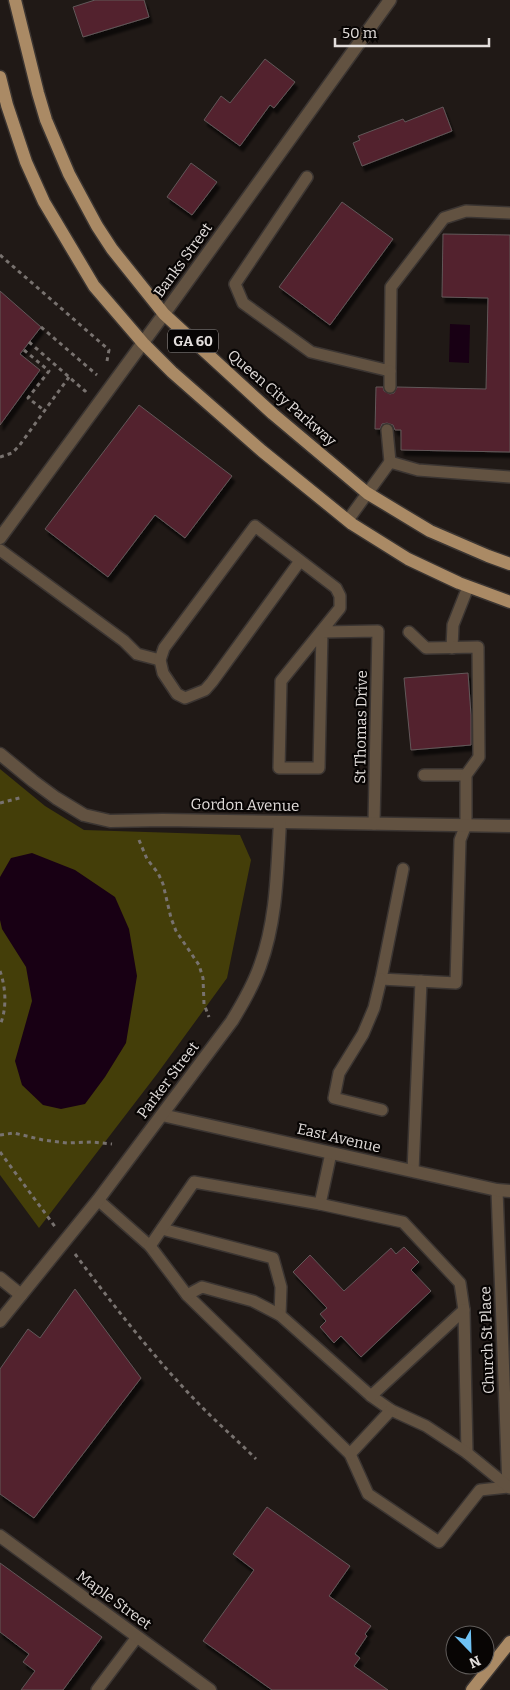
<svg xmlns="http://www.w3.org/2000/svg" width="510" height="1690" font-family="Bitter,serif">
<defs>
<filter id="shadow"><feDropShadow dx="3" dy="5.5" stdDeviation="1" flood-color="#0009"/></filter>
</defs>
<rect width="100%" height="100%" fill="#201916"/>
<polygon fill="#443e09" points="0,769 45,806 84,830 240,835 251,860 227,978 157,1074 39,1228 0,1175"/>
<g fill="#180014">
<polygon points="450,324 470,325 469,363 449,362"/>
<polygon points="32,853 75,870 115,897 129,929 137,976 126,1043 105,1077 85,1104 61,1109 43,1105 22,1085 15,1061 32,1001 26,967 2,929 0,920 0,877 11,858"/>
</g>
<g fill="#52202d" stroke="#625859" filter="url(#shadow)">
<polygon points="95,0 144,0 149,17 83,37 73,7"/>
<polygon points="265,59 295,82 274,108 270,105 240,146 204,120 221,96 230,103"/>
<polygon points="443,107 452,131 362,166 353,143 360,140 358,136 403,119 405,122"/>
<polygon points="191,163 217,182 192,215 167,197"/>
<polygon points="342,202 393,239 330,325 279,287"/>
<polygon points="443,234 510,235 510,452 401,450 401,430 395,430 393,425 387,423 382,424 380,429 375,429 376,387 383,387 384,391 390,394 394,393 397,387 486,389 488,298 442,297"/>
<polygon points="0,291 41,327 20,354 40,370 0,425"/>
<polygon points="139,405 232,476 185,538 155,515 108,577 45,529"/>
<polygon points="468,673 471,715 471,745 411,750 404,678"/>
<polygon points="404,1247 419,1262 411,1270 431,1291 361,1357 341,1336 334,1343 320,1327 326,1321 320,1314 327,1308 293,1272 310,1255 344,1291 391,1248 396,1254"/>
<polygon points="75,1289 141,1378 34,1518 0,1494 0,1369 28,1329 40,1338"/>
<polygon points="267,1507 350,1566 329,1596 371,1626 365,1634 367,1636 355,1654 360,1658 354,1666 388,1690 272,1690 203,1641 254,1570 233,1554"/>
<polygon points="0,1563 102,1637 63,1690 21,1690 35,1671 23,1662 29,1654 0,1632"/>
</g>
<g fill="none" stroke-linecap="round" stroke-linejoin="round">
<g stroke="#3b3532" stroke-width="14">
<g id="lane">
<polyline points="307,177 235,284 243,303 311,352 390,371 391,287 444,218 466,211 510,213"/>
<polyline points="390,387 390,371"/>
<polyline points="387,430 390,462"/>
<polyline points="348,520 390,462 418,470 510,477"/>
<polyline points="0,550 124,641 137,654 160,660"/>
<polyline points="300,561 212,682 205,690 185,698 177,694 163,673 160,660 164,648 255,526 336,588 340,596 340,608 281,681 279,768 319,768 322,632 378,631 374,824"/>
<polyline points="452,648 453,625 468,587"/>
<polyline points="424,775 466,775"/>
<polyline points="403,869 381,979 456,983 460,840 466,825 466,775 479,757 478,647 426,648 409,632"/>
<polyline points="381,979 374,1008 363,1034 339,1073 334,1098 382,1110"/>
<polyline points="413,1171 421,981"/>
<polyline points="497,1190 508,1487"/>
<polyline points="98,1200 150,1246 187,1295 350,1454 368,1494 439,1542 480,1490 508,1487"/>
<polyline points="320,1204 331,1153"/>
<polyline points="162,1229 273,1258 281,1287 280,1315"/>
<polyline points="150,1246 194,1182 320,1204 403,1222 460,1283 464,1310 467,1453"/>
<polyline points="187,1295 202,1287 253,1301 280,1315 371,1396 391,1410 426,1426 467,1453 510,1488"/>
<polyline points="371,1396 464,1310"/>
<polyline points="350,1454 391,1410"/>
<polyline points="97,1690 137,1637"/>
</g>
</g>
<g stroke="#3b3532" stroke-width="15">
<g id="street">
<polyline points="0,538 164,314 390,0"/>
<polyline points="0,754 33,781 56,798 84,815 110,821 163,820 510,826"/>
<polyline points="162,1115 497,1190 510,1191"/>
<polyline points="0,1278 21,1295"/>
<path d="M0 1321 98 1200 232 1021C243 1003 253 986 260 966 277 920 277 870 280 822"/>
<polyline points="0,1536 210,1690"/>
</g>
</g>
<g stroke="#3b3532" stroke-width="15">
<g id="primary">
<polyline points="15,0 38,93 46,120 69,174 97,226 112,249 164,314 273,414 367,493 430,531 488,556 510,564"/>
<polyline points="0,77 7,105 26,162 44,202 94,286 143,343 172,372 262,451 352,524 408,559 459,583 510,602"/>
<polyline points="472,1690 510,1642"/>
</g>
</g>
<g stroke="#78726f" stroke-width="3" stroke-dasharray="4 4" stroke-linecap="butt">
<polyline points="0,255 109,350 107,361"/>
<polyline points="41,327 97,375"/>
<polyline points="29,342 85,391 87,389"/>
<polyline points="24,350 49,371 28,398 45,411"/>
<polyline points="0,457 12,453 19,446 69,377"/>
<polyline points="0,803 23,797"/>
<polyline points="139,840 147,859 158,873 163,884 171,918 176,931 199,965 203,978 204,1004 209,1017"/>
<path d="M0 971C6 988 7 1009 0 1025"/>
<polyline points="0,1135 14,1133 43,1140 67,1143 92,1142 112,1144"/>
<polyline points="0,1152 56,1228"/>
<path d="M75 1254C113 1305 152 1355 196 1401 215 1421 236 1439 256 1459"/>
</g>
<use href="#lane" stroke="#625241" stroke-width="11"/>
<use href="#street" stroke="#625241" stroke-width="12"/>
<use href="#primary" stroke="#aa8a65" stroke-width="12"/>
</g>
<g text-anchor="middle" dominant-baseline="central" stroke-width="4.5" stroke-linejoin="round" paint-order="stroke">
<rect fill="#080504" stroke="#a19d9b" stroke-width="1" x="168" y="329.5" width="50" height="23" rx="4"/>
<g font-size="14" font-weight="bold" fill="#e3dedc">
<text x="193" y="341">GA 60</text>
</g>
<g font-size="15" fill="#e3dedc" stroke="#080504">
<text transform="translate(183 260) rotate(-54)">Banks Street</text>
<text transform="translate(282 398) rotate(41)">Queen City Parkway</text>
<text transform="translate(361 727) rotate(-89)">St Thomas Drive</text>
<text transform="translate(245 805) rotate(1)">Gordon Avenue</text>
<text transform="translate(168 1080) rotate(-53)">Parker Street</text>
<text transform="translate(339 1138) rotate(13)">East Avenue</text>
<text transform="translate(487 1340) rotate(-92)">Church St Place</text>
<text transform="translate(114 1600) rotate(36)">Maple Street</text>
</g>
</g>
<g transform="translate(470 1650) rotate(157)"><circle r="24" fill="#080504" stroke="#605c5a"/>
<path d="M0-4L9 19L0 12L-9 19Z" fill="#6fc2f4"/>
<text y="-8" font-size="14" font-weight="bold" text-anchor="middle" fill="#e3dedc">N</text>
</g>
<path d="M335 38v8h154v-8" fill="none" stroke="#e3dedc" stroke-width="2.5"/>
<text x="342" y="38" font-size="15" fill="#e3dedc" stroke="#080504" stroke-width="4" paint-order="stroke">50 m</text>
</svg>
